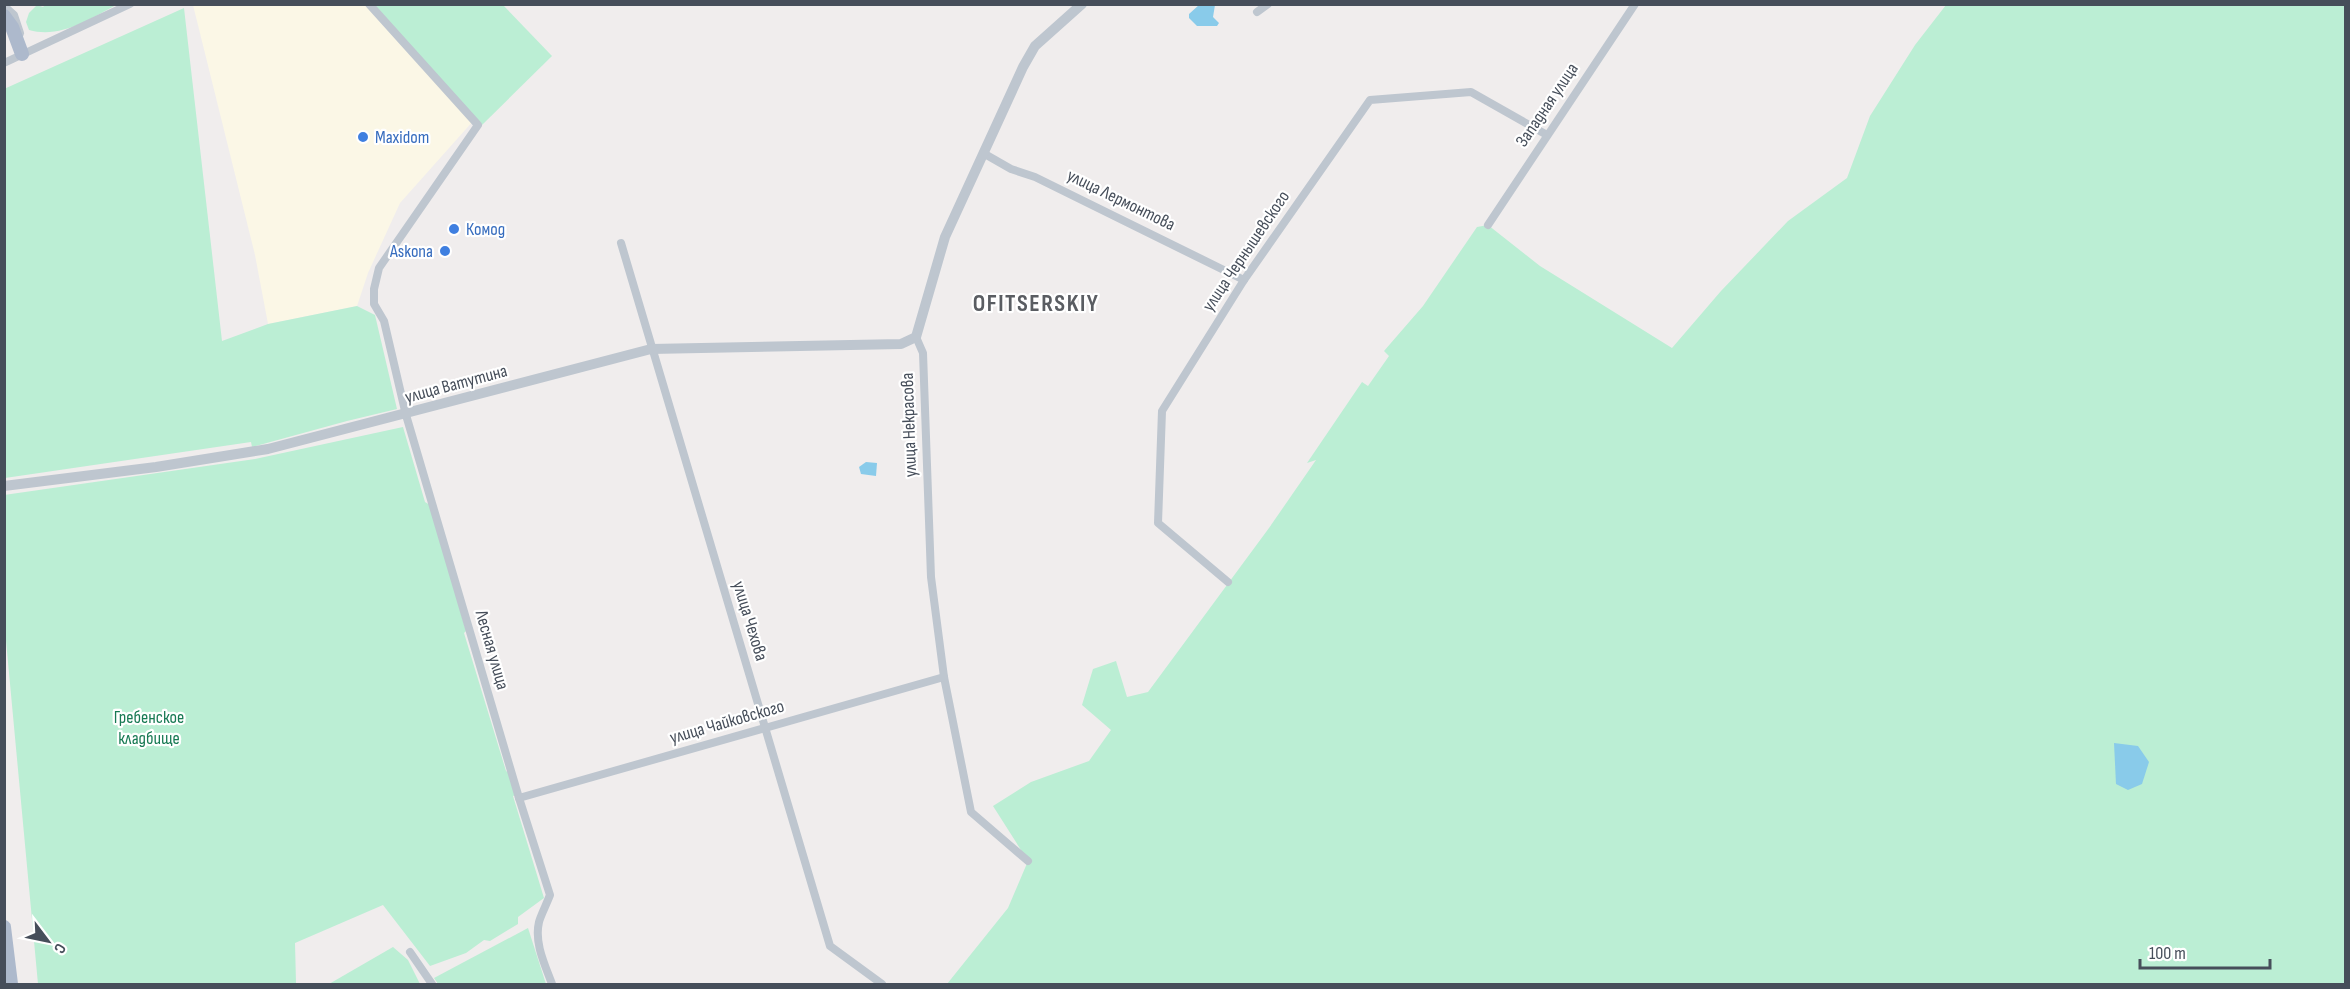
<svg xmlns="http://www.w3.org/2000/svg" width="2350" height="989" font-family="'Sofia Sans Condensed',sans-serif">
<rect width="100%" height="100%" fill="#f0eded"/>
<polygon fill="#fbf7e6" points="193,5 366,5 474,120 400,203 368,273 357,306 268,324 255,255"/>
<g fill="#bbeed4">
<path d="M46 4 116 5C90 19 60 39 29 30L26 22 29 13 37 5 43 7Z"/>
<polygon points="366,5 503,5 552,56 482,125 474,120"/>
<polygon points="1946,5 2345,5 2345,984 947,984 1008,908 1028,861 993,806 1031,782 1089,761 1111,730 1082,705 1093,669 1116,661 1127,697 1148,692 1269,528 1316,460 1307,463 1362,382 1368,386 1389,356 1384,351 1423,306 1477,227 1488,225 1540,266 1672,348 1721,291 1788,221 1847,178 1870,116 1915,45"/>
<polygon points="184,8 222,341 268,324 357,306 375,315 397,409 347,421 252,447 251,442 5,478 4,89"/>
<polygon points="403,427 425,502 430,505 466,631 464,633 506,771 509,773 516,795 513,796 544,898 518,917 518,924 490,941 484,940 466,953 430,966 383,905 295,943 296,983 38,984 5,630 4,495 255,459"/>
<polygon points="528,928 546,984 438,984 434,978"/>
<polygon points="393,947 408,960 420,984 329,984"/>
</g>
<g fill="#89cbea">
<polygon points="1199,5 1215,5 1213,17 1219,23 1217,26 1197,26 1189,18 1189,14"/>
<polygon points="866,462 877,463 876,476 861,474 859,467"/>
<polygon points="2114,743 2138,746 2149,762 2142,784 2128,790 2116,784"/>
</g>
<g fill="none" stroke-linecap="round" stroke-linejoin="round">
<g stroke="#bec6cf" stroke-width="8">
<path d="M369 4 478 125 379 268 374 289V304L384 321 406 415 519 798 550 895C547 903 540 917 539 922 534 943 545 965 552 984"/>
<polyline points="4,6 14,15 20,33"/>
<polyline points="1257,12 1268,4"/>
<polyline points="4,63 130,4"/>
<polyline points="983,153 1011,169 1035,177 1244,280"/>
<polyline points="1488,225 1635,4"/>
<polyline points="621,243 830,946 882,984"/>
<polyline points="916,337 923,353 931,577 944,677 971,812 1028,861"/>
<polyline points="1228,582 1158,523 1162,411 1244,280 1370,100 1471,92 1547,135"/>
<polyline points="519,798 944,677"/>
<polyline points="410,952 432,984"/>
</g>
<polyline stroke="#bec6cf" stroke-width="10" points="4,486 156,467 268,449 651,349 901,344 916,337 945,237 1023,67 1035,46 1082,4"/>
<g stroke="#adb9cc" stroke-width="14">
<polyline points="4,16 12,27 22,54"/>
<polyline points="4,927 11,984"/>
</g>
</g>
<g fill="#3f7fe0" stroke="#fff" stroke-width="2">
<circle cx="363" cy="137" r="6"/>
<circle cx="454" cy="229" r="6"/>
<circle cx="445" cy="251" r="6"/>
</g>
<g text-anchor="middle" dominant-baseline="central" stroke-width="4.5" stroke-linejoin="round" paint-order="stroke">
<g font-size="18" fill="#464e5a" stroke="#fff">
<text transform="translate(1547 105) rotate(-56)">Западная улица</text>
<text transform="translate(1121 200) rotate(26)">улица Лермонтова</text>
<text transform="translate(1246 251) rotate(-56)">улица Чернышевского</text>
<text transform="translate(456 384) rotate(-15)">улица Ватутина</text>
<text transform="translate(909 425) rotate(-92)">улица Некрасова</text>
<text transform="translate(750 621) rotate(73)">улица Чехова</text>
<text transform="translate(492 650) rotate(74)">Лесная улица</text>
<text transform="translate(727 722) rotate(-16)">улица Чайковского</text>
</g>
<g font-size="18" fill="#366cbe" stroke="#fff" text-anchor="start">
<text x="375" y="137">Maxidom</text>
<text x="466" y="229">Комод</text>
<text x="433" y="251" text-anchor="end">Askona</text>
</g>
<g font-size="18" fill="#187a54" stroke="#fff">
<text x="149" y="717">Гребенское<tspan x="149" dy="21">кладбище</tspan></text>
</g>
<g font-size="24" font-weight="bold" letter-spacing="1.5" fill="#5a5d62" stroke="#fff">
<text x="1036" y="303">OFITSERSKIY</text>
</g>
</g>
<rect width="2350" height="989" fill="none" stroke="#464e5a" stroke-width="12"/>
<g transform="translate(48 941) rotate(122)" stroke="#ffffff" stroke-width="4.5" paint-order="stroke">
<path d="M0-4.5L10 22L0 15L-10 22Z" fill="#464e5a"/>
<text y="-9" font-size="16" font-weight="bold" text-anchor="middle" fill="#464e5a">С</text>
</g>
<path d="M2140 959v9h130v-9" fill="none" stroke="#464e5a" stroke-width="3"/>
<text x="2149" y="959" font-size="18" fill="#464e5a" stroke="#ffffff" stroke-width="4.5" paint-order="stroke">100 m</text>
</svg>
